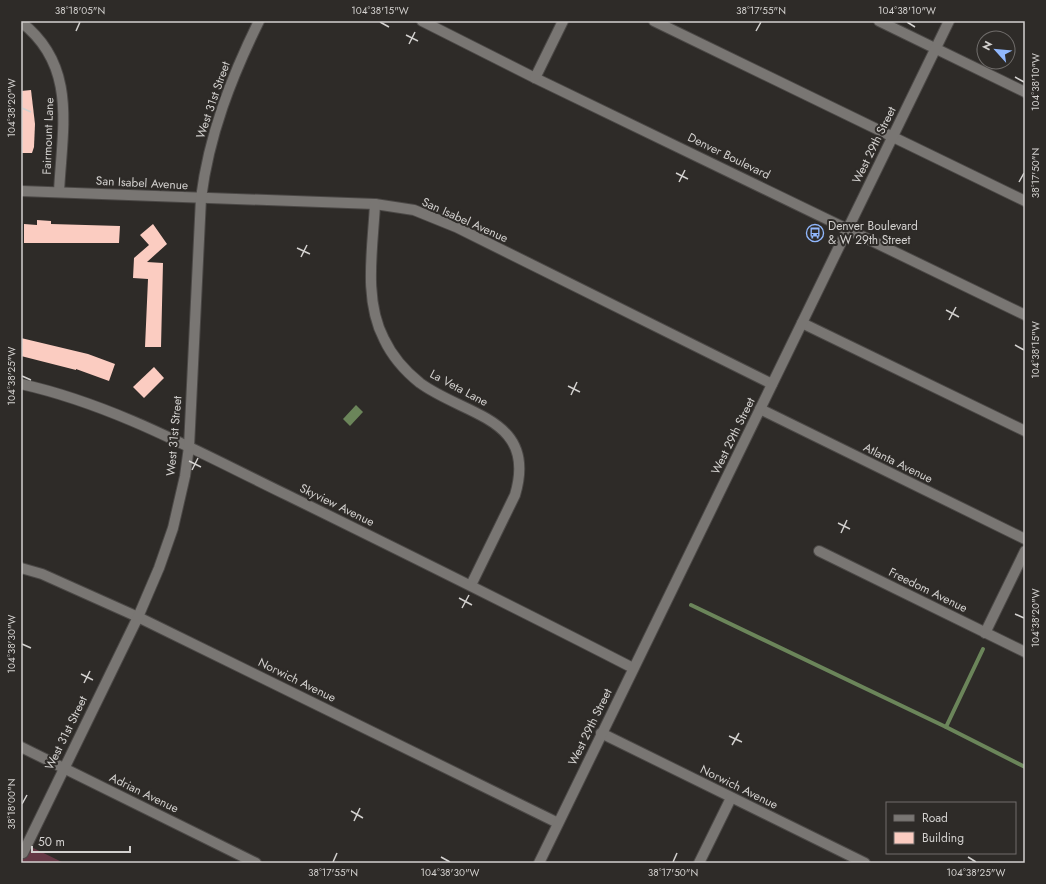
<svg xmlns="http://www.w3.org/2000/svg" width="1046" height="884" font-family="Jost,sans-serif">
<rect width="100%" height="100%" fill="#2e2b28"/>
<polygon fill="#643845" points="21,842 64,863 21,863"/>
<polygon fill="#6b855a" points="356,405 363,412 350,426 343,419"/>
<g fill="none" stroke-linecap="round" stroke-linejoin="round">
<g stroke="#6b855a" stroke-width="4">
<polyline points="691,605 946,727 1025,767"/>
<polyline points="946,727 983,649"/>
</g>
</g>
<g fill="#fbccc1">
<polygon points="31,90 35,124 34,147 32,153 21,153 21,91"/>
<polygon points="37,220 51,221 51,224 120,226 119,243 24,243 24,224 37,225"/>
<polygon points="153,224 167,244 147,262 163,263 161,347 145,347 148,279 133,278 134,258 149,245 140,235"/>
<polygon points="21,338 88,354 115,364 109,381 76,369 76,370 21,356"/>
<polygon points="154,367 164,378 144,398 133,387"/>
</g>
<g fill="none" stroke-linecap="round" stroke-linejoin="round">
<g stroke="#4b4846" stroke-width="12">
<g id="minor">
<polyline points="422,21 535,78 1025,315"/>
<polyline points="654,21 1025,201"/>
<polyline points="879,21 1025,92"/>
<path d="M21 22C78 66 62 129 59 192"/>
<polyline points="535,78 563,21"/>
<polyline points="21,191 375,204 414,210 456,227 772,384"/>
<path d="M375 204C373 247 363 299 384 339 392 356 405 371 420 383 465 416 538 418 515 495L471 585"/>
<polyline points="802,323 1025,431"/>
<path d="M21 384C115 405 200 453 287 495 403 552 518 609 633 668"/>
<polyline points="760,409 1025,539"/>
<polyline points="819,551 1025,652"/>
<polyline points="21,568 42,574 138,617 558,823"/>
<polyline points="985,633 1025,551"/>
<polyline points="601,733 865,863"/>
<polyline points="21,747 256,863"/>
<path d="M23 853 138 617 159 568 173 528 185 476 189 447 201 198C209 135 231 78 259 21"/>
<polyline points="539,863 949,21"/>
<polyline points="699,863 731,798"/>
</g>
</g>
<use href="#minor" stroke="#797673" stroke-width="10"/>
</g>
<path fill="none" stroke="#d3d1cf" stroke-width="1.5" d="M380 22 389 27M907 22 915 27M76 31 80 22M756 31 761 22M406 35 418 41M409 44 415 32M1015 77 1024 82M22 108 31 112M676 173 688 179M679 182 685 170M1019 182 1024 173M297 248 310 254M301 257 307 245M946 310 959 317M949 320 956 307M1015 345 1024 350M22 376 31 380M568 386 580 392M571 395 577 382M189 461 201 467M192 470 198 458M838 523 850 529M841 533 847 520M459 598 472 605M462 608 469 595M1015 614 1024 618M22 644 31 648M81 674 93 680M84 683 90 671M729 736 742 742M732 745 739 733M22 804 27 795M351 811 363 818M354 821 360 808M441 857 450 862M968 857 976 862M333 862 337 853M673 862 677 853"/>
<defs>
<g id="bus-ring" transform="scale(0.9)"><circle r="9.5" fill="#2e2b28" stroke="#91b8fd" stroke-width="1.5"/><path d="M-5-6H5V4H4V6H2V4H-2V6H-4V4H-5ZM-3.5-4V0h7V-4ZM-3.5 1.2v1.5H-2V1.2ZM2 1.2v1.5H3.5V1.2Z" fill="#91b8fd"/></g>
</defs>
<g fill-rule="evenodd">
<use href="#bus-ring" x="815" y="233"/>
</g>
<g text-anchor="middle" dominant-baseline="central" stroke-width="4" stroke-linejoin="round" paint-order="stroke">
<g font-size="12" fill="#d3d1cf" stroke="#2e2b28">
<text transform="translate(213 100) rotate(-71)">West 31st Street</text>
<text transform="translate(48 136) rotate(-88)">Fairmount Lane</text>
<text transform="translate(874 145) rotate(-64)">West 29th Street</text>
<text transform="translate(729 156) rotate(26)">Denver Boulevard</text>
<text transform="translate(142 183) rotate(3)">San Isabel Avenue</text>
<text transform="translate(465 220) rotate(24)">San Isabel Avenue</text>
<text transform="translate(459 388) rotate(28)">La Veta Lane</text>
<text transform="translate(174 436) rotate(-85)">West 31st Street</text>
<text transform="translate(733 436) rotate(-64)">West 29th Street</text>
<text transform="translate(898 463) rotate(26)">Atlanta Avenue</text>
<text transform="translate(337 505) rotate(26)">Skyview Avenue</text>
<text transform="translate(928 590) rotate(26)">Freedom Avenue</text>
<text transform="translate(297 680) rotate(26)">Norwich Avenue</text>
<text transform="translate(590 727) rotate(-64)">West 29th Street</text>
<text transform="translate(66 733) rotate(-64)">West 31st Street</text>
<text transform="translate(739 787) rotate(26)">Norwich Avenue</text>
<text transform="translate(144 793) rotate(26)">Adrian Avenue</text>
</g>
<g font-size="12" fill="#d3d1cf" stroke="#2e2b28" text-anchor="start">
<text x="828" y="226">Denver Boulevard<tspan x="828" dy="14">&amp; W 29th Street</tspan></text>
</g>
</g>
<rect width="1046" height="884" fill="none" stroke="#2e2b28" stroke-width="44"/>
<rect x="886" y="802" width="130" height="52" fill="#2e2b28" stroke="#706d6b"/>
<rect x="894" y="815" width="20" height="6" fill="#797673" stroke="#706d6b"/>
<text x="922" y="822" font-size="12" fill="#d3d1cf">Road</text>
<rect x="894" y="832" width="20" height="12" fill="#fbccc1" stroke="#706d6b"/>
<text x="922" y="842" font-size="12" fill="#d3d1cf">Building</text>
<g transform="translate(996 50) rotate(297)"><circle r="19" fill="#2e2b28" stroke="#706d6b"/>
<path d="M0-3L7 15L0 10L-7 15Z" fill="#91b8fd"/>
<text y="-6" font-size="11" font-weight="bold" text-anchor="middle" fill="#d3d1cf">N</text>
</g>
<path d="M32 846v6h98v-6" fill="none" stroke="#d3d1cf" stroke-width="2"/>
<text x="38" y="846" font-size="12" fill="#d3d1cf" stroke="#2e2b28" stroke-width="3" paint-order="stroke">50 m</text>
<rect x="22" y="22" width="1002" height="840" fill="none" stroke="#d3d1cf" stroke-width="1.5"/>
<g font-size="10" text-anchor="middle" fill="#d3d1cf">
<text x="80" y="14">38°18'05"N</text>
<text x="380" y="14">104°38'15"W</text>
<text x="761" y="14">38°17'55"N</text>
<text x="907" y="14">104°38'10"W</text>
<text transform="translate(1035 82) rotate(-90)" y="4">104°38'10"W</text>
<text transform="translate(11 108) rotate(-90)" y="4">104°38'20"W</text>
<text transform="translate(1035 173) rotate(-90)" y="4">38°17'50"N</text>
<text transform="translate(1035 350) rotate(-90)" y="4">104°38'15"W</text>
<text transform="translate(11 376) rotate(-90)" y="4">104°38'25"W</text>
<text transform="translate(1035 618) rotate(-90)" y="4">104°38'20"W</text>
<text transform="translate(11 644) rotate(-90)" y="4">104°38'30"W</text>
<text transform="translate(11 804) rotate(-90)" y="4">38°18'00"N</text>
<text x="333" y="876">38°17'55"N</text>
<text x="450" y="876">104°38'30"W</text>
<text x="673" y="876">38°17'50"N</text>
<text x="976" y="876">104°38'25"W</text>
</g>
</svg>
